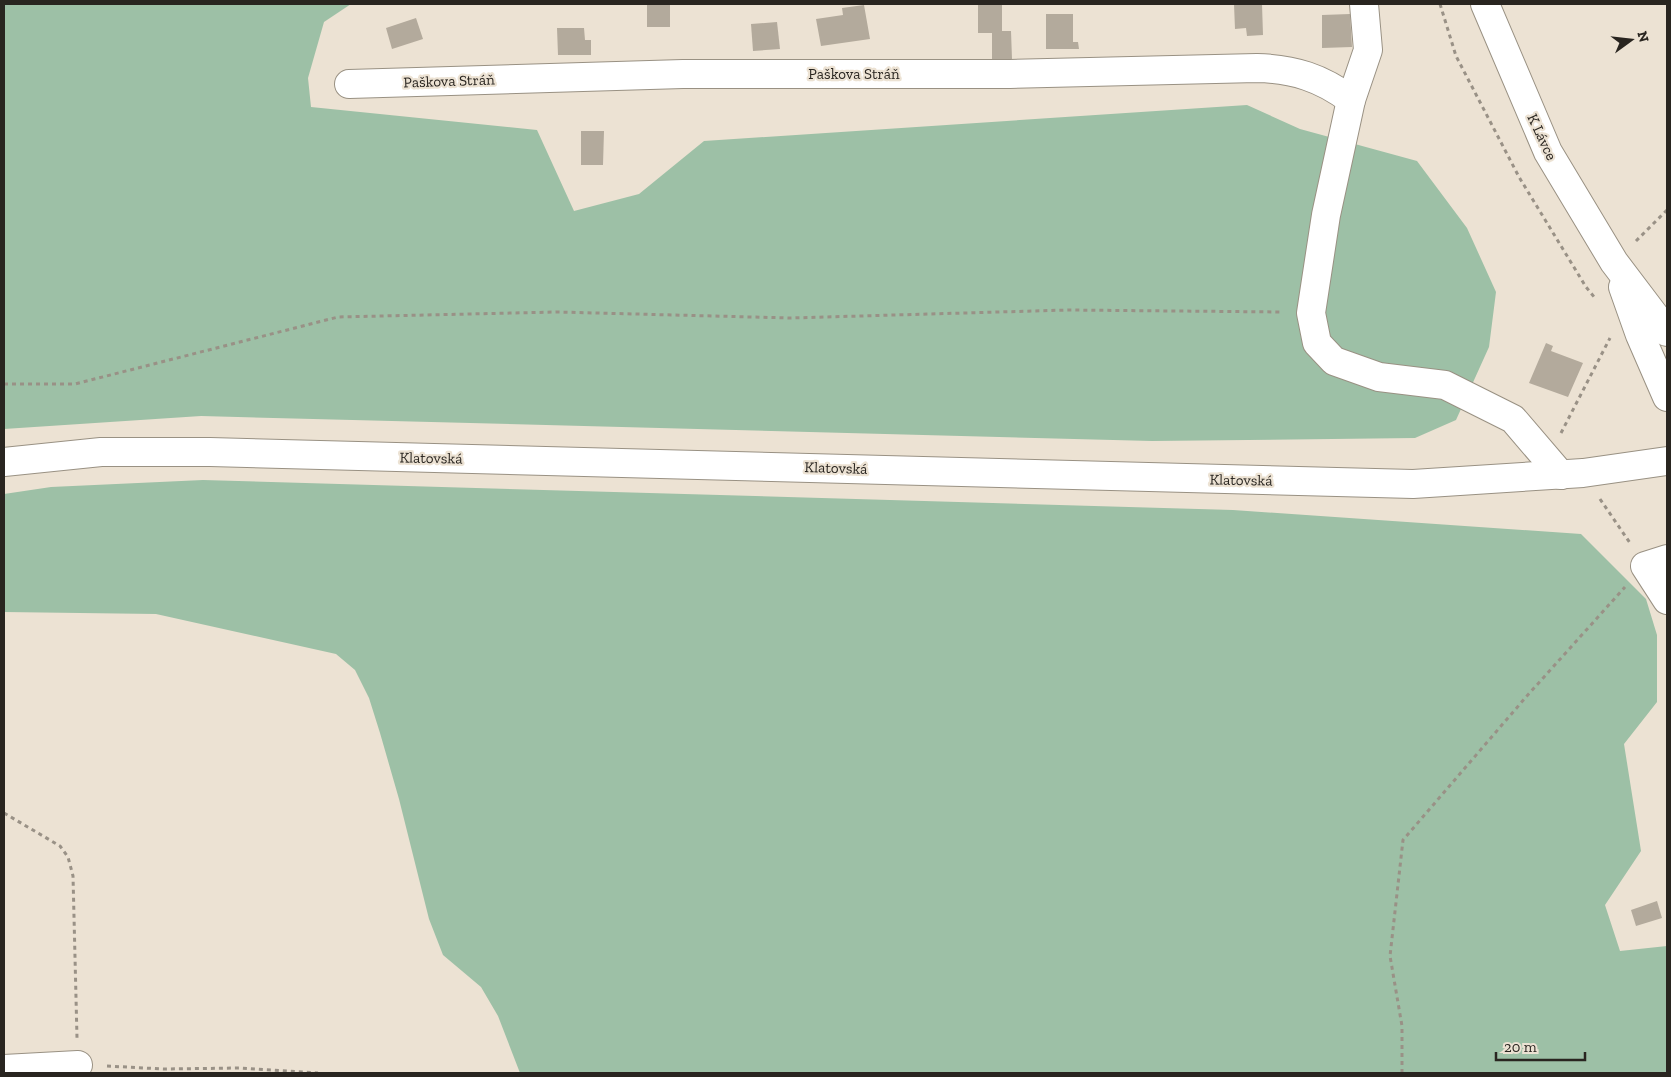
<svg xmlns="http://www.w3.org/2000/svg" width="1671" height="1077" font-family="'Zilla Slab',serif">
<rect width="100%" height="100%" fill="#ece2d3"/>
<g fill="#9dc0a6">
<polygon points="4,4 351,4 324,22 308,78 311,107 537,130 574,211 639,194 704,141 1247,105 1300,129 1417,161 1467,228 1496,292 1489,347 1456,420 1415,438 1152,441 201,416 4,429"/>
<polygon points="203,480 1233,510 1581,534 1646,599 1657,635 1657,702 1624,744 1641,851 1605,905 1620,951 1667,946 1667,1073 520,1073 498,1016 481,987 443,955 429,919 399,799 380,733 369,698 355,670 336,654 156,614 4,612 4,494 51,487"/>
</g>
<g fill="#b3aa9c">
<rect x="647" y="4" width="23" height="23"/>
<polygon points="978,4 1002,4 1002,31 1011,31 1012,59 992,59 992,33 978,33"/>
<polygon points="1234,4 1262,4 1263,35 1247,36 1246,28 1235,29"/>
<polygon points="864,5 870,39 821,46 816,19 843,15 842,8"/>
<polygon points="1046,14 1073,14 1073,42 1078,42 1079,49 1046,49"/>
<polygon points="1350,14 1352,47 1322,48 1322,15"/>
<polygon points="416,18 423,39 392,49 386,28"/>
<polygon points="777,22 780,49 753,51 751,24"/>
<polygon points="557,28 584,28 585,40 591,40 591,55 558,55"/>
<polygon points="581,131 604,131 603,165 581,165"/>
<polygon points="1546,343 1553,346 1551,351 1583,363 1568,397 1529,383"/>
<polygon points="1657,901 1662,918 1636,926 1631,910"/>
</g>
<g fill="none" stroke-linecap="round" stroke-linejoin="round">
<g stroke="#999183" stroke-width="30">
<g id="minor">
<polyline points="1364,4 1368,50 1351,100 1326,215 1311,313 1317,343 1334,361 1379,377 1445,385 1513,419 1561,475"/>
<polyline points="1485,4 1548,152 1614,262 1667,332"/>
<path d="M349 84 683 74H1010L1257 68C1294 69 1322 78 1351 100"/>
<polyline points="1623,287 1640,335 1667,397"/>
<polyline points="1667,559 1645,566 1667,600"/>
<polyline points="4,1069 78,1065"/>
</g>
</g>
<g stroke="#999183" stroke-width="30">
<polyline id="major" points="4,462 101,452 210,452 1413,484 1583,473 1667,461"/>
</g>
<g stroke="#999186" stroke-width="3" stroke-dasharray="4 4" stroke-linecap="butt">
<polyline points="1440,4 1456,56 1519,177 1586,287 1595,298"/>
<polyline points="1636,241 1667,210"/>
<polyline points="4,384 75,384 338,317 557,312 791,318 1068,310 1283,312"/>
<polyline points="1561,433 1610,338"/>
<polyline points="1600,499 1630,543"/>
<polyline points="4,813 60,846 68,857 73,876 77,1038"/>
<polyline points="107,1066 163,1069 240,1068 318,1073"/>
<polyline points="1402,1073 1402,1026 1390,956 1403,840 1526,697 1625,587"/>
</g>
<use href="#minor" stroke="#fff" stroke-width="28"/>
<use href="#major" stroke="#fff" stroke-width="28"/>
</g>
<g text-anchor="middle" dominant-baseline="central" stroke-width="4.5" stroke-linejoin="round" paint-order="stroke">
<g font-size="15" fill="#292520" stroke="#ece2d3">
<text x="854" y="74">Paškova Stráň</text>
<text transform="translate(449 81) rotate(-2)">Paškova Stráň</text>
<text transform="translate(1542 137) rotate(65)">K Lávce</text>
<text transform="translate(431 458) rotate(1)">Klatovská</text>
<text transform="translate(836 468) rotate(2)">Klatovská</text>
<text transform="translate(1241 480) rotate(1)">Klatovská</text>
</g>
</g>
<rect width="1671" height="1077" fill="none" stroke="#292520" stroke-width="10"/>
<g transform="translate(1631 40) rotate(75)" stroke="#ece2d3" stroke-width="4" paint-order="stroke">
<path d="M0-4L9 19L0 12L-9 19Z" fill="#292520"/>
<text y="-8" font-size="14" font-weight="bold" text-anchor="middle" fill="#292520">N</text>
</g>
<path d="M1496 1052v8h89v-8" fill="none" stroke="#292520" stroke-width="2.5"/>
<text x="1504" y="1052" font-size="15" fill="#292520" stroke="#ece2d3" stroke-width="4" paint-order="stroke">20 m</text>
</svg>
